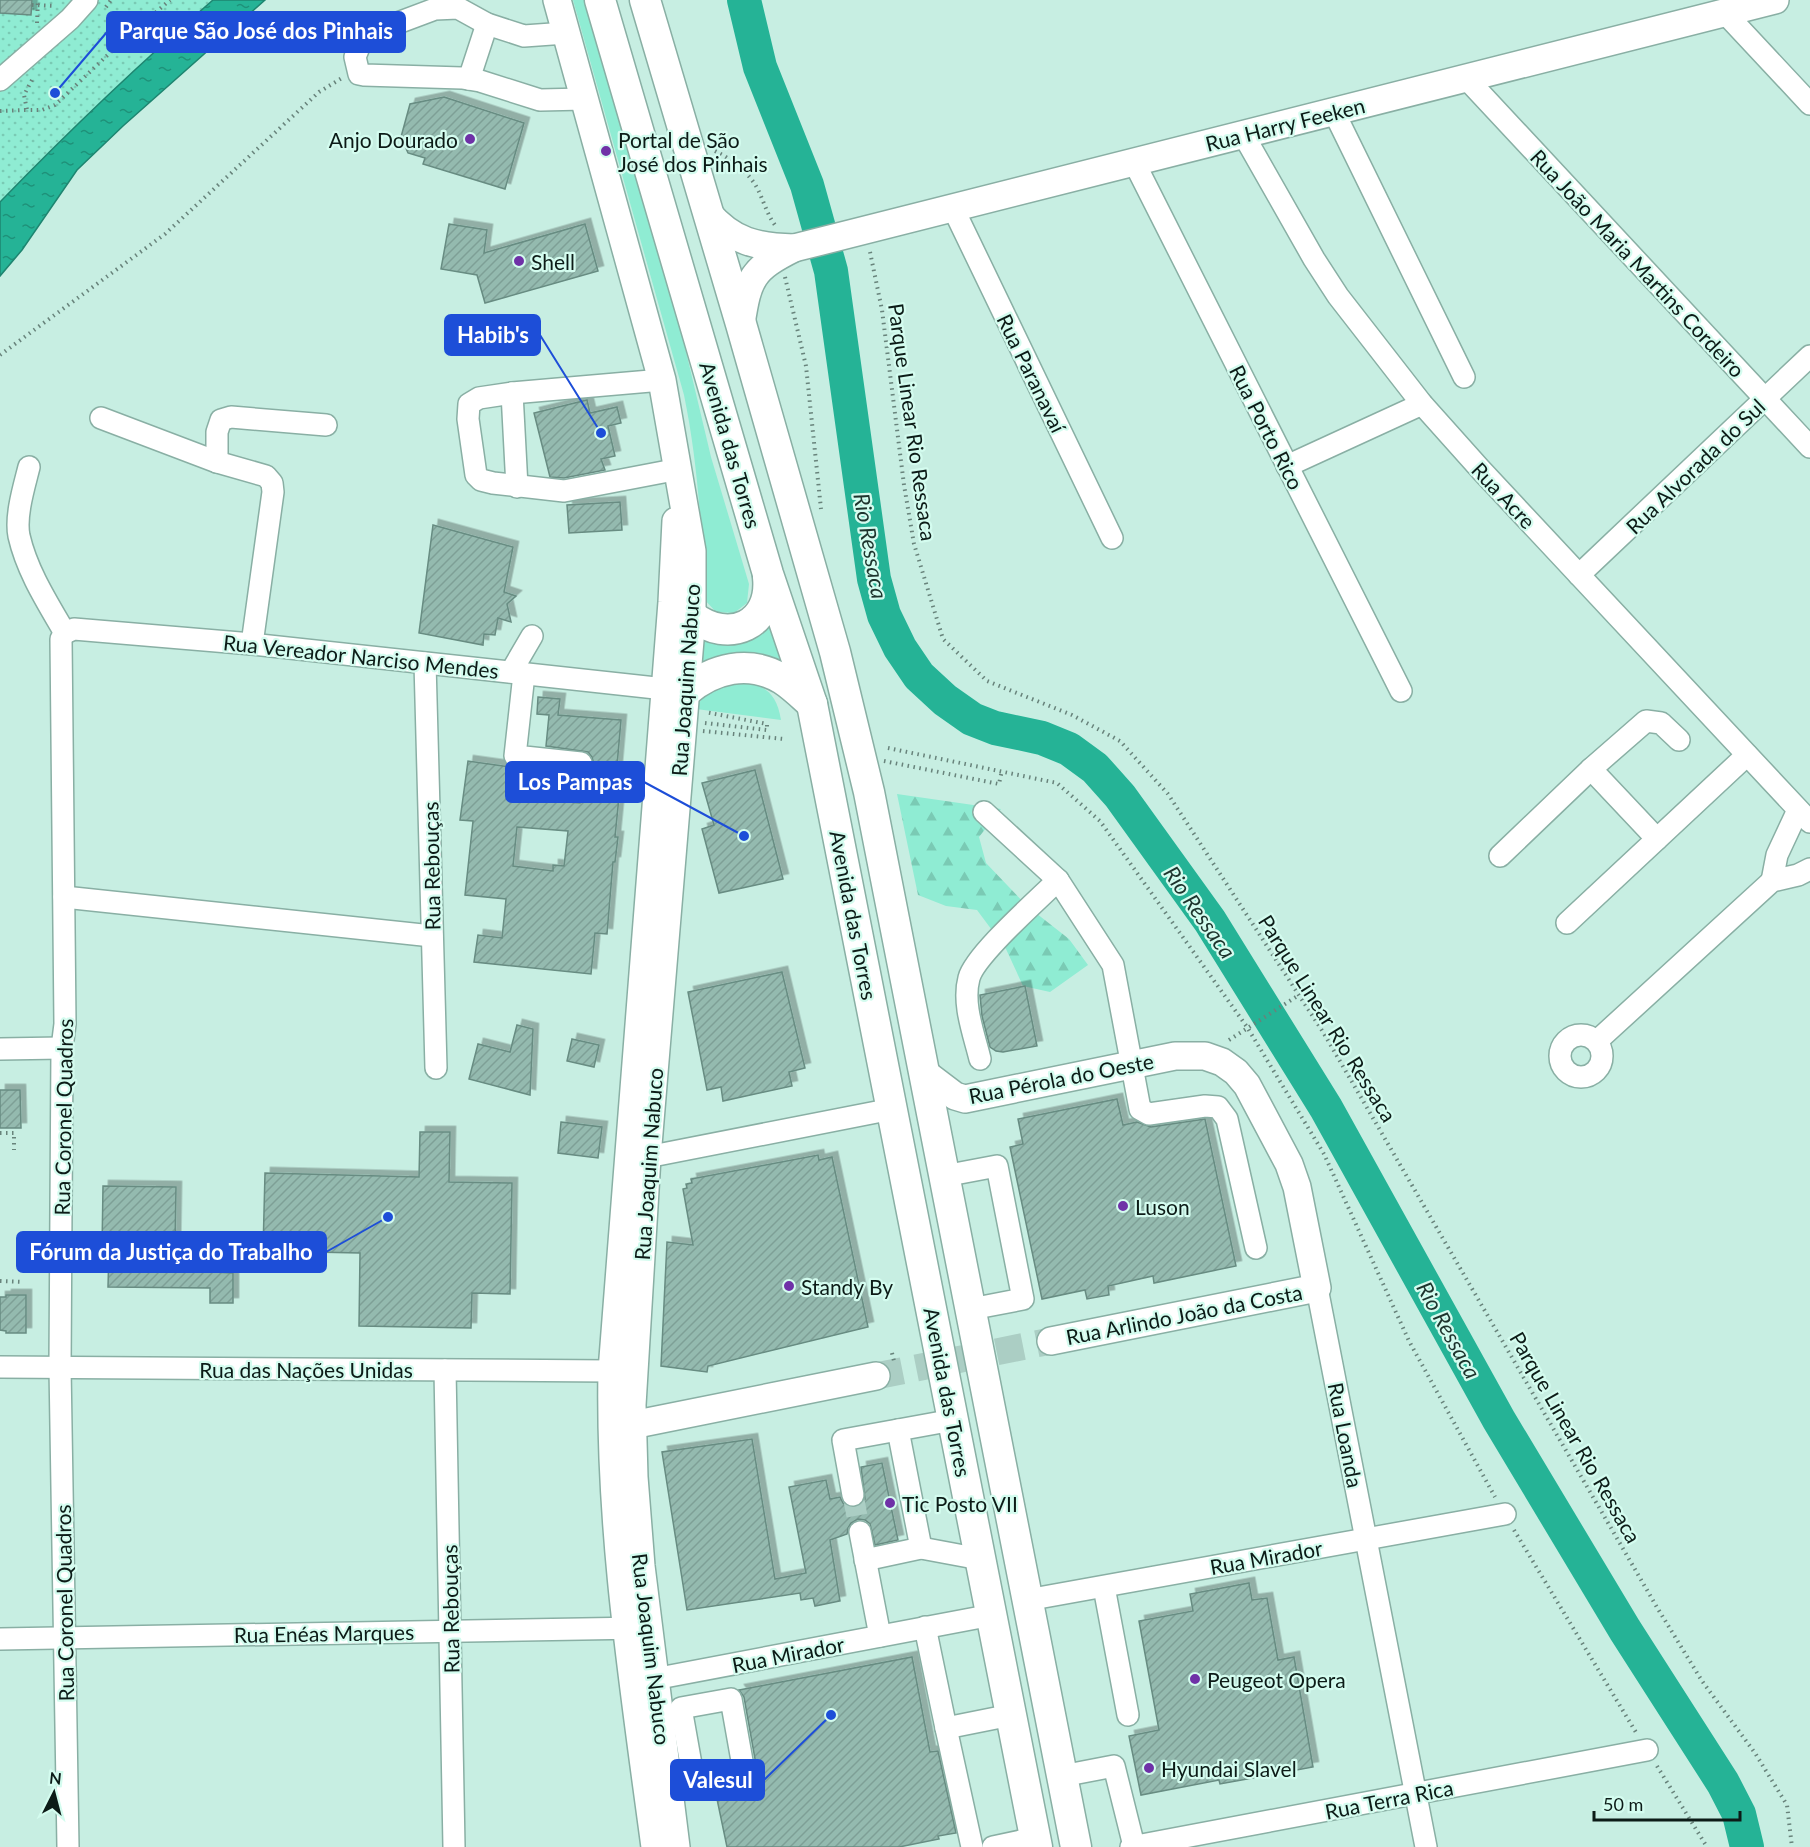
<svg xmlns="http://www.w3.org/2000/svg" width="1810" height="1847" font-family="Lato,sans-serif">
<defs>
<pattern id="forest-firs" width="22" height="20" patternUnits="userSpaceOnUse" patternTransform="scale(1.5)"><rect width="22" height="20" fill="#8fecd3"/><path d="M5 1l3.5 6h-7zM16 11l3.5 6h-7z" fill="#7acab4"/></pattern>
<pattern id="park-dots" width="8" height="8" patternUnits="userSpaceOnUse" patternTransform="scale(1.5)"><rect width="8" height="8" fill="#8fecd3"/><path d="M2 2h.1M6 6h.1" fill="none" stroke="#7acab4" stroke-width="1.8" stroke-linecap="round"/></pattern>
<pattern id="water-ripples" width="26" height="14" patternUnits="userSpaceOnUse" patternTransform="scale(1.5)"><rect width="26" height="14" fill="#25b396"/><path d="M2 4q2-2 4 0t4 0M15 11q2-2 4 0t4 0" fill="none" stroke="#1e9179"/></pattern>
<pattern id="building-hatch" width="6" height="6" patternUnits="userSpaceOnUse" patternTransform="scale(1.5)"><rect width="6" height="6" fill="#94baaf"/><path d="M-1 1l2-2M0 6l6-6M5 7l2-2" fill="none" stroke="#7e9f96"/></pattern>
<filter id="shadow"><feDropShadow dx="5.5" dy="-5.5" stdDeviation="0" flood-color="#0004"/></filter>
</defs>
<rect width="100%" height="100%" fill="#c7eee2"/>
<g fill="#8fecd3">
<path d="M573 0H584L669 280 711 457 749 584 747 603 734 613 716 612 704 599C702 530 698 463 684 395Z"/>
<polygon points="772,614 792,678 699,671 702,634 747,640 764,632"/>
<path d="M735 679C762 685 776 689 781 720L696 709 703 696Z"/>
</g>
<polygon fill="url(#forest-firs)" points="897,794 1001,809 979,837 986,863 1027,906 1069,939 1088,965 1050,992 1023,986 1006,949 977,910 946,906 918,895"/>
<path fill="url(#park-dots)" d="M0 0H213C139 64 68 132 0 202Z"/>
<path fill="url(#water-ripples)" stroke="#1e8570" stroke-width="1.5" d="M213 0H265L123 126 77 170 22 250 0 276V202C68 132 139 64 213 0Z"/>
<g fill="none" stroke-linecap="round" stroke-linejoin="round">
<polyline stroke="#25b396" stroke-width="34" points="744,0 760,67 807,185 831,271 874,579 884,615 900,648 919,676 945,700 972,719 995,728 1042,738 1069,749 1095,768 1120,796 1210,921 1326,1108 1499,1420 1625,1630 1723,1783 1739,1814 1747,1847"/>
</g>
<g fill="url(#building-hatch)" stroke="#678c82" stroke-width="1.5" fill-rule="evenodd" filter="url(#shadow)">
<polygon points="0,0 32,0 31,15 0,13"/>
<polygon points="444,97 524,123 505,189 423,164 425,158 408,153 401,137 410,104"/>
<polygon points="449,224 487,230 484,253 585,224 598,271 485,303 477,275 441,269"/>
<polygon points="587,400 590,413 617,407 621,423 608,426 615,456 601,459 605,470 564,478 550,477 534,413"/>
<polygon points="620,502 622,530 569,533 567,505"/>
<polygon points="433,525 513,547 504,592 516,596 507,604 511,622 498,618 495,635 484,634 483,645 419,633"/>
<path d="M538 697 560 699 558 715 621 720 616 777H621L615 837H618L615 862H613L607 934 595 933 591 974 474 962 478 935 502 938 506 899 465 895 473 821 460 820 468 761 546 772 543 800 580 803 583 775 591 771 594 765 592 757 588 752 546 746 549 715 537 714ZM517 827 568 831 564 866 553 865V871L513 866Z"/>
<polygon points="755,770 783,879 719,893 702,829 714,825 702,783"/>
<polygon points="782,972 805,1068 789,1072 792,1086 723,1101 721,1087 707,1090 688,992"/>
<polygon points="1025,986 1037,1046 1003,1052 996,1051 990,1047 982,1016 980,995"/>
<polygon points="517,1025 533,1029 530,1095 469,1079 478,1044 510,1052"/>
<polygon points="572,1039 599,1045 594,1067 567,1061"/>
<polygon points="0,1090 20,1090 21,1128 0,1128"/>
<polygon points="1117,1099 1123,1125 1137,1122 1151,1127 1205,1119 1236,1266 1154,1283 1153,1276 1108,1286 1109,1295 1087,1299 1085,1290 1042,1299 1010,1147 1023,1144 1018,1119"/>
<polygon points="561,1122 602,1127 598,1158 558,1153"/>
<polygon points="420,1132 450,1132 449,1182 512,1183 510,1294 472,1293 471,1328 359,1326 360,1253 263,1251 265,1173 419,1177"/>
<polygon points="818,1155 819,1160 832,1157 868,1327 708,1366 707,1372 661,1366 667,1242 693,1245 683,1189 687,1188 686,1184 692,1183 691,1179"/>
<polygon points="103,1186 176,1187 175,1246 214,1247 214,1272 233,1273 233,1303 210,1303 210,1288 108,1287 109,1249 102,1248"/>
<polygon points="6,1295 26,1295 26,1333 6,1333 6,1331 0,1330 0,1297 6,1297"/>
<polygon points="752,1439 775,1579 806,1573 789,1487 826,1480 830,1499 840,1497 843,1503 848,1507 856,1507 862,1504 865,1499 861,1467 882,1463 898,1540 875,1545 870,1524 865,1520 858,1519 851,1523 848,1528 847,1534 830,1540 840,1601 815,1606 813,1598 801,1600 800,1593 687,1610 662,1452"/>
<polygon points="1249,1583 1252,1600 1267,1598 1278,1660 1294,1657 1313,1767 1220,1784 1219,1780 1141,1795 1129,1736 1159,1730 1139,1621 1193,1611 1190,1594"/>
<polygon points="912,1657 930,1752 938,1751 956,1833 938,1836 939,1839 899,1847 727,1847 717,1799 754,1792 752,1782 756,1777 757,1770 744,1697 739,1690"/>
</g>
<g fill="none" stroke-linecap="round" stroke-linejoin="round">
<polyline stroke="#abcec4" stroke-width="21" stroke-dasharray="21 10" stroke-linecap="butt" points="853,1495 860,1532"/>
<polyline stroke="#abcec4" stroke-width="27" stroke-dasharray="27 14" stroke-linecap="butt" points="876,1376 1051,1341"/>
<g stroke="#89afa4" stroke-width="24">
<g id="minor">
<polyline points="1725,13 1810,104"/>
<polyline points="566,33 524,36 487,24 458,8 435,9 371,33 359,47 355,57 359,74 364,75 462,78 480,81 540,100 585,99"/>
<polyline points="1466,78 1810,447"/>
<polyline points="469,79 487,24"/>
<polyline points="0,80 70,19 87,0"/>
<polyline points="1334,112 1464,377"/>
<polyline points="1243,134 1314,259 1338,296 1422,404 1481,470 1810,822"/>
<polyline points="1134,162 1401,691"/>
<polyline points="953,208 1112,538"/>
<polyline points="662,380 512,393 479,398 469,404 468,419 476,475 481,480 493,483 564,491 679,469"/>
<polyline points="512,393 517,487"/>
<polyline points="101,418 217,462 266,476 272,483 273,492 252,644"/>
<polyline points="217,462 217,432 221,420 231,417 326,425"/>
<polyline points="1287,466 1422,404"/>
<path d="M29 467C24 487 15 516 19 536 27 571 47 602 65 633"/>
<polyline points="1579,575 1810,356"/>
<polyline points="425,663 436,1068"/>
<polyline points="511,672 532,636"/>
<polyline points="524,674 515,756 581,763"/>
<polyline points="1591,769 1657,839"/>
<polyline points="984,812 1058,880 1113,965 1140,1109 1149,1114 1205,1106 1218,1107 1227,1119 1256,1248"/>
<polyline points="1500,856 1591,769 1646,721 1661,723 1679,740"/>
<polyline points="1772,881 1777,855 1798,810"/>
<polyline points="64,897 432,936"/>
<polyline points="1567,923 1747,755"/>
<circle cx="1581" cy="1056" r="21"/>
<polyline points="1597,1041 1772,881 1798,875 1810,869"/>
<polyline points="0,1049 62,1048"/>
<path d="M980 1059C974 1034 962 1004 969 978 975 955 1038 900 1058 880"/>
<polyline points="647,1157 892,1109"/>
<polyline points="944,1176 997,1166 1023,1299 971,1309"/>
<polyline points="1317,1288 1426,1847"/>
<polyline points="0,1367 612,1371"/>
<polyline points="445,1370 454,1847"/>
<polyline points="853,1495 843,1440 898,1430"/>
<polyline points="860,1532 880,1636"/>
<polyline points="921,1548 898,1430 953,1420"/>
<polyline points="865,1560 921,1548 980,1559"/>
<polyline points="1104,1587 1128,1715"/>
<polyline points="1027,1600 1505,1514"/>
<polyline points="925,1627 946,1728 1011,1715"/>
<polyline points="0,1639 641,1628"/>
<polyline points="654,1679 992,1615"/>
<polyline points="946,1728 972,1847"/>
<polyline points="1062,1776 1114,1766 1134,1846"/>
<polyline points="669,1786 744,1772 731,1699 681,1708 694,1781"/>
<polyline points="68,1847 60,1367 62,1048 65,1024 61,639 65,633 74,629 252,644 665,689"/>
<polyline points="993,1847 1035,1838"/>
<polyline points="1131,1847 1647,1750"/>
</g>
</g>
<g stroke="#89afa4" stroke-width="30">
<g id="major">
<polyline points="557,0 662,380 692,551 692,616 647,1157 632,1405 634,1477 641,1566 676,1847"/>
<path d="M708 213C733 242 757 247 794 248"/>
<path d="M741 324C748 278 752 269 794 248L1775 0"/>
<polyline points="926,1074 955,1096 965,1099 1175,1056 1205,1056 1222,1062 1236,1072 1247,1085 1289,1164 1297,1187 1317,1288 1051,1341"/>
<polyline points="632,1425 876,1376"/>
<path d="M655 1847C634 1689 609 1531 612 1371L672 602 676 521"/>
</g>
</g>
<g stroke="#89afa4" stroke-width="33">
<g id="highway">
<polyline points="600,0 768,574 812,704 1037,1847"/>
<polyline points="645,0 741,324 835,652 869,792 1076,1847"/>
<path d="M692 616C729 645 773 625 768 577"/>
<path d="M685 692C713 668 749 659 782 679 793 686 802 695 812 704"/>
</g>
</g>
<g stroke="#68837b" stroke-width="4" stroke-dasharray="1.5 4.5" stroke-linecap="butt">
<polyline points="32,5 55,6"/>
<polyline points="106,7 111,0"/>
<polyline points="37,23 38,0"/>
<polyline points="32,80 24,95 27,110 42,110 55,105 115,48 170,0"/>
<polyline points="0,111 26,110"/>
<path d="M715 151C731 159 746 170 756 186 763 198 766 213 775 225"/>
<polyline points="870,252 882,310 904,485 914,544 943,639 987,681 1072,715 1120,741 1168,794 1323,1032 1658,1609 1702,1681 1755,1753 1787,1805 1792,1847"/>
<polyline points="785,277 806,366 821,509"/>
<polyline points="0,355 165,234 319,92 342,78"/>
<polyline points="705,723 767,730 767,724 705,712"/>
<polyline points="703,731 784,739"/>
<polyline points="888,748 1057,783 1100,821 1247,1027 1324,1154 1409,1341 1495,1497"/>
<polyline points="884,761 999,784 1002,770"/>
<polyline points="1229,1040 1299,995"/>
<polyline points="0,1133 14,1133 14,1150"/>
<polyline points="0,1281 23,1282"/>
<polyline points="892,1353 894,1361"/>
<polyline points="1514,1530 1637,1734"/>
<polyline points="1657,1766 1707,1847"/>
</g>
<use href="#minor" stroke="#fff" stroke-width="21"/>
<use href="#major" stroke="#fff" stroke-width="27"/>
<use href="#highway" stroke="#fff" stroke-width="30"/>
</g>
<g fill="#6f31a7" stroke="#d4fcef" stroke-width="2">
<circle cx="470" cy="139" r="6"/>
<circle cx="606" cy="151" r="6"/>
<circle cx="519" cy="261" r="6"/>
<circle cx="1123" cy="1206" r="6"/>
<circle cx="789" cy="1286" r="6"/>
<circle cx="890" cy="1503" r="6"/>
<circle cx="1195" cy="1679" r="6"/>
<circle cx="1149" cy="1768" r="6"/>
</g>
<g text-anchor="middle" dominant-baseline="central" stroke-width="4.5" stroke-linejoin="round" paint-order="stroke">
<g font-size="21" fill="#0c1b17" stroke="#d4fcef">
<text transform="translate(1285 124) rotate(-14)">Rua Harry Feeken</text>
<text transform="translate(1638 263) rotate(47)">Rua João Maria Martins Cordeiro</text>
<text transform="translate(1032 373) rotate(64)">Rua Paranavaí</text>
<text transform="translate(913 422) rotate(82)">Parque Linear Rio Ressaca</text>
<text transform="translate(1267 427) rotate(63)">Rua Porto Rico</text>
<text transform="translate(731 445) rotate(74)">Avenida das Torres</text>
<text transform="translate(1695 466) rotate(-44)">Rua Alvorada do Sul</text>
<text transform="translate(1504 495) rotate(47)">Rua Acre</text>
<text transform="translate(361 656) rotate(6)">Rua Vereador Narciso Mendes</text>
<text transform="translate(685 680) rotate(-86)">Rua Joaquim Nabuco</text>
<text transform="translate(431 866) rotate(-91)">Rua Rebouças</text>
<text transform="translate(854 915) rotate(79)">Avenida das Torres</text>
<text transform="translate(1328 1018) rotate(58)">Parque Linear Rio Ressaca</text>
<text transform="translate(1061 1078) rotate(-11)">Rua Pérola do Oeste</text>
<text transform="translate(63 1117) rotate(-89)">Rua Coronel Quadros</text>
<text transform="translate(648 1164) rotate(-86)">Rua Joaquim Nabuco</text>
<text transform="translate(1184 1314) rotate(-11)">Rua Arlindo João da Costa</text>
<text x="306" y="1369">Rua das Nações Unidas</text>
<text transform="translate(948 1392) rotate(79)">Avenida das Torres</text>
<text transform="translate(1346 1435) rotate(79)">Rua Loanda</text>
<text transform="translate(1576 1437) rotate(60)">Parque Linear Rio Ressaca</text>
<text transform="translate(1266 1557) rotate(-10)">Rua Mirador</text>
<text transform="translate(64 1603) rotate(-91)">Rua Coronel Quadros</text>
<text transform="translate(450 1609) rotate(-91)">Rua Rebouças</text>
<text transform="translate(324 1633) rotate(-1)">Rua Enéas Marques</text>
<text transform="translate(652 1649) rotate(83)">Rua Joaquim Nabuco</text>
<text transform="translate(788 1654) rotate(-11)">Rua Mirador</text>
<text transform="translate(1389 1799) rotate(-11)">Rua Terra Rica</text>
</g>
<g font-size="21" fill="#0c1b17" stroke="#d4fcef" text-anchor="start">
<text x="458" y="139" text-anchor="end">Anjo Dourado</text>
<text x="618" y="139">Portal de São<tspan x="618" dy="24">José dos Pinhais</tspan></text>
<text x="531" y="261">Shell</text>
<text x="1135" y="1206">Luson</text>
<text x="801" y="1286">Standy By</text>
<text x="902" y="1503">Tic Posto VII</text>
<text x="1207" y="1679">Peugeot Opera</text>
<text x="1161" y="1768">Hyundai Slavel</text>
</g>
<g font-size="22" font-style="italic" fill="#1d342d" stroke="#d4fcef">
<text transform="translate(871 546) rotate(80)">Rio Ressaca</text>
<text transform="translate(1200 912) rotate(55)">Rio Ressaca</text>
<text transform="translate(1449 1330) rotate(61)">Rio Ressaca</text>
</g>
</g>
<path fill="none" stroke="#1d4ed8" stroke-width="2" d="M55 93L107 32M601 433L540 335M744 836L644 782M388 1217L326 1252M831 1715L764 1780"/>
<g fill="#1d4ed8" stroke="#d4fcef" stroke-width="2">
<circle cx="55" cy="93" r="6"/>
<circle cx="601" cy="433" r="6"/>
<circle cx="744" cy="836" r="6"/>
<circle cx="388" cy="1217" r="6"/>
<circle cx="831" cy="1715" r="6"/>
</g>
<g fill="#1d4ed8" stroke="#1d4ed8" stroke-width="2">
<rect x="107" y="12" width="298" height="40" rx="6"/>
<rect x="445" y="315" width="95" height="40" rx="6"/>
<rect x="506" y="762" width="138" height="40" rx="6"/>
<rect x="17" y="1232" width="309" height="40" rx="6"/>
<rect x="671" y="1760" width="93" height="40" rx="6"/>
</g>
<g font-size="22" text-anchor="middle" font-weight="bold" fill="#fff">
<text x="256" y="39">Parque São José dos Pinhais</text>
<text x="493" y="343">Habib's</text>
<text x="575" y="790">Los Pampas</text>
<text x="171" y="1260">Fórum da Justiça do Trabalho</text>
<text x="718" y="1788">Valesul</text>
</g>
<g transform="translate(54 1793) rotate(6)" stroke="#d4fcef" stroke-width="4.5" paint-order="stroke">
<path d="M0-4.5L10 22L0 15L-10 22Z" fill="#0c1b17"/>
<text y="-9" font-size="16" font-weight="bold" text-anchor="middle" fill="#0c1b17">N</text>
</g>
<path d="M1594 1811v9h146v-9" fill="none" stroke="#0c1b17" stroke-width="3"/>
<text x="1603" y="1811" font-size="18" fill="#0c1b17" stroke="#d4fcef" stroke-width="4.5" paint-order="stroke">50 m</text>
</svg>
